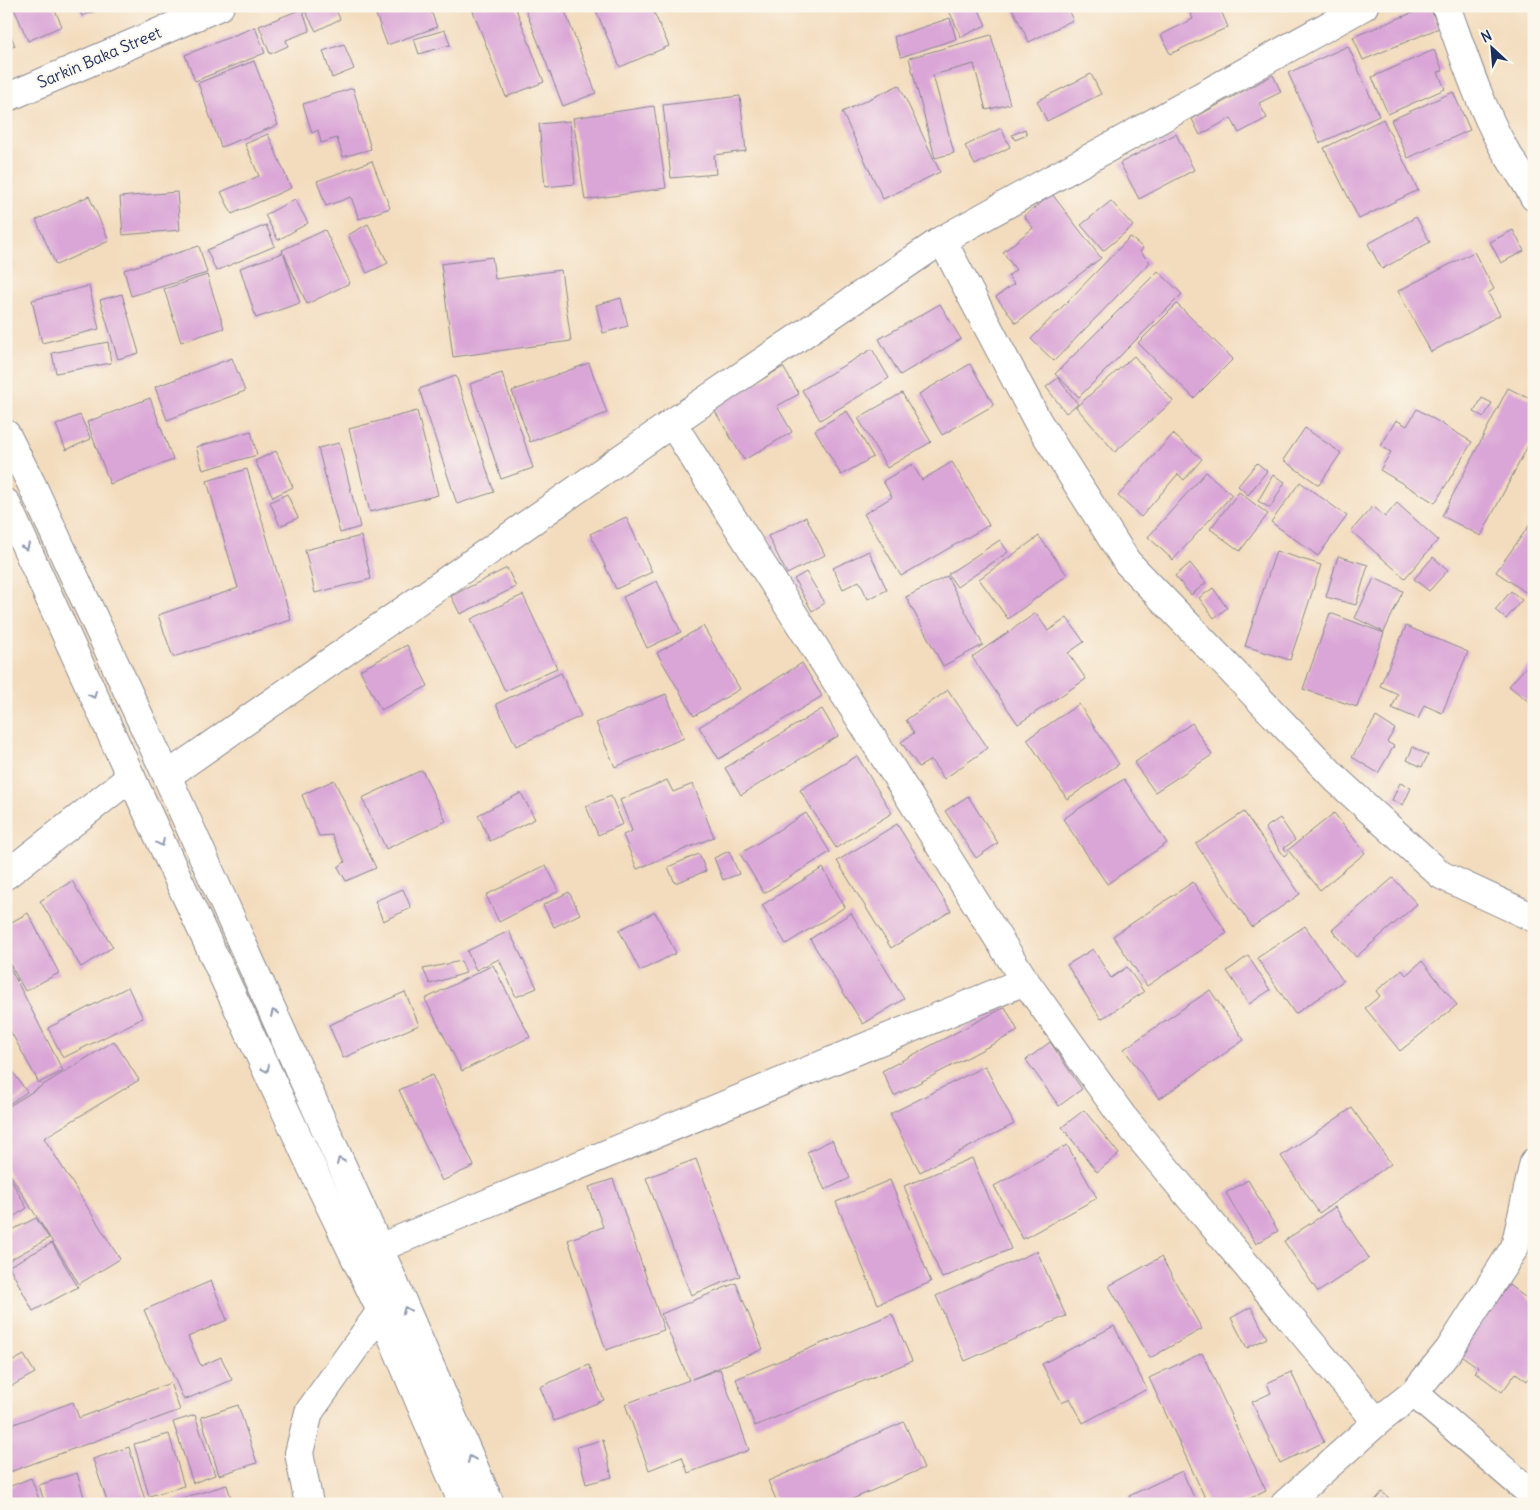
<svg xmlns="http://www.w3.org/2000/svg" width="1540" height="1510" font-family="Delius,sans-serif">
<rect width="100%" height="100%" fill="#fbf7ec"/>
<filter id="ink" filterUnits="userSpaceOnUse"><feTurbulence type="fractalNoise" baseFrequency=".02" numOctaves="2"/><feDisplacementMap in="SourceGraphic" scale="10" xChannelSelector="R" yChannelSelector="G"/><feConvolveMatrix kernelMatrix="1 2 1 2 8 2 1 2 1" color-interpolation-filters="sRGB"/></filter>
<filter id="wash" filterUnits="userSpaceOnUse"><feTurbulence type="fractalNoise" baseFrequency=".0096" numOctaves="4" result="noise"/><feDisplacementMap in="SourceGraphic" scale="20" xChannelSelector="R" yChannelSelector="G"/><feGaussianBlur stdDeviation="1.12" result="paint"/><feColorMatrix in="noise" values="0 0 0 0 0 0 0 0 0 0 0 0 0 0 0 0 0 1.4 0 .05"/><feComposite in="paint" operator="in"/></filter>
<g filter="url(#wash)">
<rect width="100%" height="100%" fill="#f3dcbd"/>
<g id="blocks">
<g fill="#daa6d7">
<polygon points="13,6 53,6 62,26 28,41"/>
<polygon points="78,6 107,6 82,16"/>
<polygon points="310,6 334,6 340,19 316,31 304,9"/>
<polygon points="373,6 429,6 437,27 387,45"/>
<polygon points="471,6 515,6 544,82 506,97"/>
<polygon points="524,6 563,6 596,93 563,106"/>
<polygon points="594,6 651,6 669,46 620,67"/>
<polygon points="947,6 977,6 986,25 961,37"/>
<polygon points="1011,6 1066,6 1073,20 1029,42"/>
<polygon points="1187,6 1219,6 1228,27 1170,54 1161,35 1193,19"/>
<polygon points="1429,6 1439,28 1363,60 1353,37"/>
<polygon points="302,9 310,31 286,40 288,46 270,54 259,26"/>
<polygon points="950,18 956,39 901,57 894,37"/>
<polygon points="6,23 15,46 6,49"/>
<polygon points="255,27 265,53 195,81 185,55"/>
<polygon points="445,30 450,45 419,54 414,39"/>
<polygon points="991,35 1010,104 986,110 974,64 933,75 954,153 935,158 909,58"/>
<polygon points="344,44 354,69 332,78 323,51"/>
<polygon points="1348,46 1379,116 1320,143 1288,73"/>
<polygon points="1434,50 1443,71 1438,72 1445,89 1388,114 1372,77"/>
<polygon points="254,61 278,125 221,147 198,83"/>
<polygon points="1091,74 1101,94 1047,121 1037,101"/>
<polygon points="1273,75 1281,92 1259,103 1267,118 1239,133 1231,118 1200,135 1192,119"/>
<polygon points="899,85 940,172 883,199 842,112"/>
<polygon points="353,88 371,149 343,157 337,138 321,143 318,130 312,133 303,104"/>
<polygon points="1453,92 1470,130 1408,158 1391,120"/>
<polygon points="740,96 746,151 714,155 716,174 671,178 663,105"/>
<polygon points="654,106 666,188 585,200 573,118"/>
<polygon points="1383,119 1418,190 1359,219 1324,148"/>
<polygon points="570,121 575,184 545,187 539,124"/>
<polygon points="1001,128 1010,147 975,165 965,146"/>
<polygon points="1025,129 1027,135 1015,140 1012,135"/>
<polygon points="268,134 291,188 232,214 221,192 259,176 245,144"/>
<polygon points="1176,134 1194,170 1139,199 1120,163"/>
<polygon points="372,161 390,208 359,219 351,197 326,206 317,181"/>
<polygon points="177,192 180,230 123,235 120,197"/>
<polygon points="1052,194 1101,258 1016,323 996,297 1014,284 1008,276 1016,270 1003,252 1033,228 1024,216"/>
<polygon points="89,196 109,241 56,265 36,220"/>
<polygon points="295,199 308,223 278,240 265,215"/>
<polygon points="1111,201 1133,226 1103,251 1081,225"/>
<polygon points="1416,217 1430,242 1382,269 1368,244"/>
<polygon points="368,224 388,263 367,273 348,235"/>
<polygon points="266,225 275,246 216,271 207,250"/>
<polygon points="325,230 350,283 307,304 284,254 300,303 256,318 240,268 283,253 282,250"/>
<polygon points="1513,230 1524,251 1501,263 1490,242"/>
<polygon points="1130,237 1143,248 1140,252 1150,262 1054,361 1031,339"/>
<polygon points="199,246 207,273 131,296 124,270"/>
<polygon points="1474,252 1494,289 1488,293 1500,315 1431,352 1398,291"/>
<polygon points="492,257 495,279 561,270 571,341 453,357 441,264"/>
<polygon points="1158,271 1182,294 1079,397 1055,374"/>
<polygon points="207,275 224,328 181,342 164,289"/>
<polygon points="89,286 99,329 42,343 32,300"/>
<polygon points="122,294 139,353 118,359 100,300"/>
<polygon points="621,298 628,326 603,333 596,305"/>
<polygon points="940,304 961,339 900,375 879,339"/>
<polygon points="1177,304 1233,359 1194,398 1138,343"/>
<polygon points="108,342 111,363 56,373 52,353"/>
<polygon points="872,349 889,378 820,420 802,390"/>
<polygon points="1134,356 1173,401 1115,452 1076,407"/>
<polygon points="232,358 245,391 167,420 155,387"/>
<polygon points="589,363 607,413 530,442 512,391"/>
<polygon points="970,364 994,405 942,435 919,394"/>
<polygon points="783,367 799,394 777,406 792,432 744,460 713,408"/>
<polygon points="502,373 533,468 501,479 470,384"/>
<polygon points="456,376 494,492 457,504 419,389"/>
<polygon points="1058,378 1078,404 1066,413 1046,387"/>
<polygon points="1508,388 1534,401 1534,434 1481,536 1442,516"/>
<polygon points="902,393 931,442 887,468 858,418"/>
<polygon points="150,398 173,460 110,484 87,422"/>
<polygon points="1482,398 1492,403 1484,417 1474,412"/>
<polygon points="1417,409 1472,442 1435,503 1380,470 1391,452 1381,446 1396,420 1407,426"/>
<polygon points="417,411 438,495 370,512 349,429"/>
<polygon points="847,411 873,457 841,475 815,430"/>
<polygon points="80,415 91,439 66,450 56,425"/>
<polygon points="1305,428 1341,453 1319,485 1283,460"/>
<polygon points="251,431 257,455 203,470 196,447"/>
<polygon points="1173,434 1202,459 1184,480 1178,474 1141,517 1118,496"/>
<polygon points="339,443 360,527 340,533 318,448"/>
<polygon points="276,451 293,487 273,497 255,461"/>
<polygon points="952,462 989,525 901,576 864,514 892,497 883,481 912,464 922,480"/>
<polygon points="1257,463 1267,471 1248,495 1238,486"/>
<polygon points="247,469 291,620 173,657 158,615 238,588 207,481"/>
<polygon points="1206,472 1232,495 1173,560 1148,537"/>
<polygon points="1273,475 1285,482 1270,508 1258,501"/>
<polygon points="1300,482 1347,516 1318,556 1271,522"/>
<polygon points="1239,492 1268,514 1240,551 1210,529"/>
<polygon points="287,494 298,518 280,526 270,502"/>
<polygon points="1397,503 1438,540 1405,578 1351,531 1373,506 1385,517"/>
<polygon points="626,517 652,572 616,589 590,534"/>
<polygon points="806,517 825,555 787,574 768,536"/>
<polygon points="1531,523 1534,525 1534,598 1496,572"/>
<polygon points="361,536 371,579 315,593 305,550"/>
<polygon points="1039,536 1067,575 1008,619 979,579"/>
<polygon points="1000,540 1008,552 957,587 948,574"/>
<polygon points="869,551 887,590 868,599 859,581 843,589 833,568"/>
<polygon points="1276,551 1321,565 1290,660 1245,646"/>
<polygon points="1338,556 1368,565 1356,605 1326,597"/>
<polygon points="1433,557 1448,570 1429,591 1414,579"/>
<polygon points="1190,563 1206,583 1191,595 1175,576"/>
<polygon points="507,568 516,587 460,614 451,596"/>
<polygon points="806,572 825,603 812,611 794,579"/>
<polygon points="947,576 983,645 943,666 906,597"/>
<polygon points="1374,578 1403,591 1384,632 1355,618"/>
<polygon points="657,581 681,632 647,648 623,597"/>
<polygon points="1213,588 1227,608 1214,618 1199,598"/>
<polygon points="1511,591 1522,600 1506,619 1495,610"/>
<polygon points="523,595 557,668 505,691 471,619"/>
<polygon points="1036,613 1048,631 1067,618 1084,642 1068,653 1086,679 1018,724 972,657"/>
<polygon points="1330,613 1384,633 1357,707 1303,689"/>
<polygon points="703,626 740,689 694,716 657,653"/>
<polygon points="1406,626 1468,652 1442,713 1424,705 1418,719 1392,708 1398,694 1380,686"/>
<polygon points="407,645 428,686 381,710 360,670"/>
<polygon points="1534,658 1534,706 1509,686"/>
<polygon points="802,663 822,696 719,759 699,727"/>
<polygon points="561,673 581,716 516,746 496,704"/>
<polygon points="948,690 988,748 944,779 931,760 919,767 901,742 914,733 906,720"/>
<polygon points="666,694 684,738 615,767 596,723"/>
<polygon points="1079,704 1119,764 1067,799 1027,739"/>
<polygon points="822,709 838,736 741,795 725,768"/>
<polygon points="1376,717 1395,729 1387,742 1394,746 1378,773 1352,757"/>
<polygon points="1192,723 1212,755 1155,792 1134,763"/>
<polygon points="1413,747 1428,755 1422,767 1407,760"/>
<polygon points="857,756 892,813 836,848 800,790"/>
<polygon points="422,770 446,821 386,849 362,798"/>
<polygon points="1124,779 1167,843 1107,884 1063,819"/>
<polygon points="334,780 376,868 346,881 338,867 345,862 332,835 319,836 302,795"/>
<polygon points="667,780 673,792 693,784 714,837 637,869 623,835 632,831 620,800"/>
<polygon points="1400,783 1411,788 1403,805 1392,800"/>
<polygon points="521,793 535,819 490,841 478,815"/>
<polygon points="611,796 623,824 598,835 586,806"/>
<polygon points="968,796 998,843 976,858 945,811"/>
<polygon points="1244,812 1300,894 1252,927 1196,844"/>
<polygon points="806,813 830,852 764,893 740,854"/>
<polygon points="1334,813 1365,853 1320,890 1288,850"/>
<polygon points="1280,818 1295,840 1284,848 1288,853 1284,856 1265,828"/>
<polygon points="897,824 951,911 891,948 837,861"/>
<polygon points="729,851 739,874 723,880 714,858"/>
<polygon points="699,854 706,871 675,883 668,867"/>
<polygon points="546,865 559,891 499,922 486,895"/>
<polygon points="823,868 845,907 786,944 762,905"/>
<polygon points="1393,878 1417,904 1356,957 1332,930"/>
<polygon points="72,881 113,947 81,967 40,901"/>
<polygon points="1193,882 1227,933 1147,986 1113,936"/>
<polygon points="403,889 411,908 383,921 375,901"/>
<polygon points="569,892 580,914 554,927 543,905"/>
<polygon points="655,912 676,953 640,971 619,930"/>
<polygon points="28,913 59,973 25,991 6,957 6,925"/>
<polygon points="851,913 904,999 863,1024 810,939"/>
<polygon points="1305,926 1343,981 1295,1014 1257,958"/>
<polygon points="509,931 537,988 516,997 499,959 476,970 467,951"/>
<polygon points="1093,949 1111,978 1127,967 1144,992 1101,1019 1067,965"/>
<polygon points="1248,956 1270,990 1249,1004 1227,971"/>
<polygon points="6,960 63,1071 39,1083 6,1023"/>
<polygon points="461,961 466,973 430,984 423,969"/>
<polygon points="1422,961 1457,1005 1400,1051 1365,1008 1380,996 1376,991 1402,970 1406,975"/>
<polygon points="493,965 530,1037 462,1071 425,999"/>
<polygon points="128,987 143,1018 63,1058 48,1028"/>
<polygon points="1210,990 1244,1040 1159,1099 1124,1049"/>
<polygon points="405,992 419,1025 343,1058 329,1025"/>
<polygon points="1005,1007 1018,1031 894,1096 882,1071"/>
<polygon points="114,1041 139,1080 44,1138 120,1259 79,1284 6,1168 6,1108"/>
<polygon points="1050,1042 1082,1089 1059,1106 1026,1060"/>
<polygon points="6,1062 27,1092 6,1106"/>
<polygon points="985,1066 1014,1124 920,1172 890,1114"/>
<polygon points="432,1075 474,1166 442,1181 399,1090"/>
<polygon points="1352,1108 1391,1164 1319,1213 1281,1156"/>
<polygon points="1084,1110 1119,1154 1097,1172 1062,1127"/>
<polygon points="832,1140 850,1178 825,1190 807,1152"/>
<polygon points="1067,1145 1097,1198 1023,1239 994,1186"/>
<polygon points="972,1158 1011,1249 942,1278 904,1186"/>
<polygon points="696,1159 740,1276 691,1295 646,1178"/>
<polygon points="9,1176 27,1208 8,1220 6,1218 6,1177"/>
<polygon points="613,1179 664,1330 606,1350 568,1240 603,1227 589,1187"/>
<polygon points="890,1180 931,1282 878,1304 836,1202"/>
<polygon points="1248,1180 1278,1231 1256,1244 1226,1193"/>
<polygon points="1335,1207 1369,1258 1318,1292 1284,1241"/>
<polygon points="36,1218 49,1238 6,1262 6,1233"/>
<polygon points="52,1243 78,1287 33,1311 9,1266"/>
<polygon points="1037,1251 1066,1316 965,1361 936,1296"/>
<polygon points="1161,1257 1202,1329 1150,1358 1109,1286"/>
<polygon points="211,1281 227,1320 188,1337 201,1366 221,1357 232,1380 184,1400 144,1310"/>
<polygon points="736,1283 763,1349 692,1379 720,1369 749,1450 688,1473 682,1457 649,1470 625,1404 689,1380 661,1314"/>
<polygon points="1509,1285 1534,1304 1534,1371 1527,1381 1516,1373 1502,1392 1475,1372 1479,1368 1458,1353"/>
<polygon points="1251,1307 1267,1338 1247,1348 1231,1318"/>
<polygon points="892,1314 912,1361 755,1426 736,1379"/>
<polygon points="1114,1326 1147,1389 1083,1423 1070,1398 1062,1403 1042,1364"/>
<polygon points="1202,1353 1266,1491 1238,1504 1208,1504 1149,1378"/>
<polygon points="24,1355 35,1373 6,1389 6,1365"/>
<polygon points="589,1365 604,1400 554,1421 540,1387"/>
<polygon points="1291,1372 1324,1442 1280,1463 1252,1402 1271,1393 1267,1383"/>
<polygon points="170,1383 180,1410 7,1473 6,1470 6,1427 73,1402 79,1418"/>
<polygon points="238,1405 257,1463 219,1475 201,1417"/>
<polygon points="195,1415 215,1475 193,1483 173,1422"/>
<polygon points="904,1422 924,1468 841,1504 778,1504 768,1481"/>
<polygon points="169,1434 184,1486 149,1496 134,1444"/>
<polygon points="603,1440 612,1477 586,1484 577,1447"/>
<polygon points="129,1447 145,1500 132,1504 108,1504 93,1459"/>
<polygon points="1182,1471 1197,1504 1133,1504 1129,1496"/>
<polygon points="77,1473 86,1504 45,1504 39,1485"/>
<polygon points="31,1478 41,1504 6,1504 6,1488"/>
<polygon points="227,1485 233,1504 173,1504 172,1501"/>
<polygon points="1382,1492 1396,1504 1372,1504"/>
</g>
</g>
</g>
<g filter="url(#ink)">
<use href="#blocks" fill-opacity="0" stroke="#87868e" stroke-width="1"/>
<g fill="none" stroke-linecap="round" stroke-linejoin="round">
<g stroke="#87868e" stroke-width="30">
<g id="minor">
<path d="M1446 6C1463 53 1478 101 1502 145 1512 163 1525 179 1534 197"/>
<polyline points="942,240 1038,422 1127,562 1338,781 1441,875 1534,918"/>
<polyline points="672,423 878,747 1025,981 1122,1116 1377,1422"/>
<polyline points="167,776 672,423 942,240 1364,6"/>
<polyline points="6,875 131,777"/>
<polyline points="379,1248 1025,981"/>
<polyline points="1414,1393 1534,1496"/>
<polyline points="309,1504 299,1453 309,1412 381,1311"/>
<polyline points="1285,1504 1377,1422 1414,1393 1449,1350 1515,1247 1534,1162"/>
</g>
</g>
<g stroke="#87868e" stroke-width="30">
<polyline id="tertiary" points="6,98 220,6"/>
</g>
<g stroke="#87868e" stroke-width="30">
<g id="primary">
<polyline points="6,434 31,483 167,776 379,1248 490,1504"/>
<polyline points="6,503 131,777 319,1183 381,1311 463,1504"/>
</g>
</g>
<use href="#minor" stroke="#fff" stroke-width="28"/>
<use href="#tertiary" stroke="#fff" stroke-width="28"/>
<use href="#primary" stroke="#fff" stroke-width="28"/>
</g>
<defs><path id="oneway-chevron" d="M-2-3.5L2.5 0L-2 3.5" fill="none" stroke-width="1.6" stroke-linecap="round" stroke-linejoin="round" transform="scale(1.25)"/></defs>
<g stroke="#8d97ae">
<use href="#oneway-chevron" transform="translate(26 547) rotate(66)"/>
<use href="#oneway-chevron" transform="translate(93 695) rotate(66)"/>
<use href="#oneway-chevron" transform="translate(161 843) rotate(65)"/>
<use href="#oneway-chevron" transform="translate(274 1013) rotate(-114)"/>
<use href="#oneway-chevron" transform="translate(266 1069) rotate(65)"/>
<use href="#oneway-chevron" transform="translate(340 1161) rotate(-114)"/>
<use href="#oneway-chevron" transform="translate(406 1310) rotate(-113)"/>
<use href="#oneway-chevron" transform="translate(471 1459) rotate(-113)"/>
</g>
</g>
<g text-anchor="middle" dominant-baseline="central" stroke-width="4" stroke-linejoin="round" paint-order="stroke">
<g font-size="16" fill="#1b2f5e" stroke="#fbf7ec">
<text transform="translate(99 57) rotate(-23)">Sarkin Baka Street</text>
</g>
</g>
<rect width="1540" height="1510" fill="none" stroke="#fbf7ec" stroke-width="25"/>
<g transform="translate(1492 48) rotate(334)" stroke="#fbf7ec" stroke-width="4" paint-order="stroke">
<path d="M0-4L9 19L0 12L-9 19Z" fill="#1b2f5e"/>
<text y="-8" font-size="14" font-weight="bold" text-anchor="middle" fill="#1b2f5e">N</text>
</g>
</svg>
